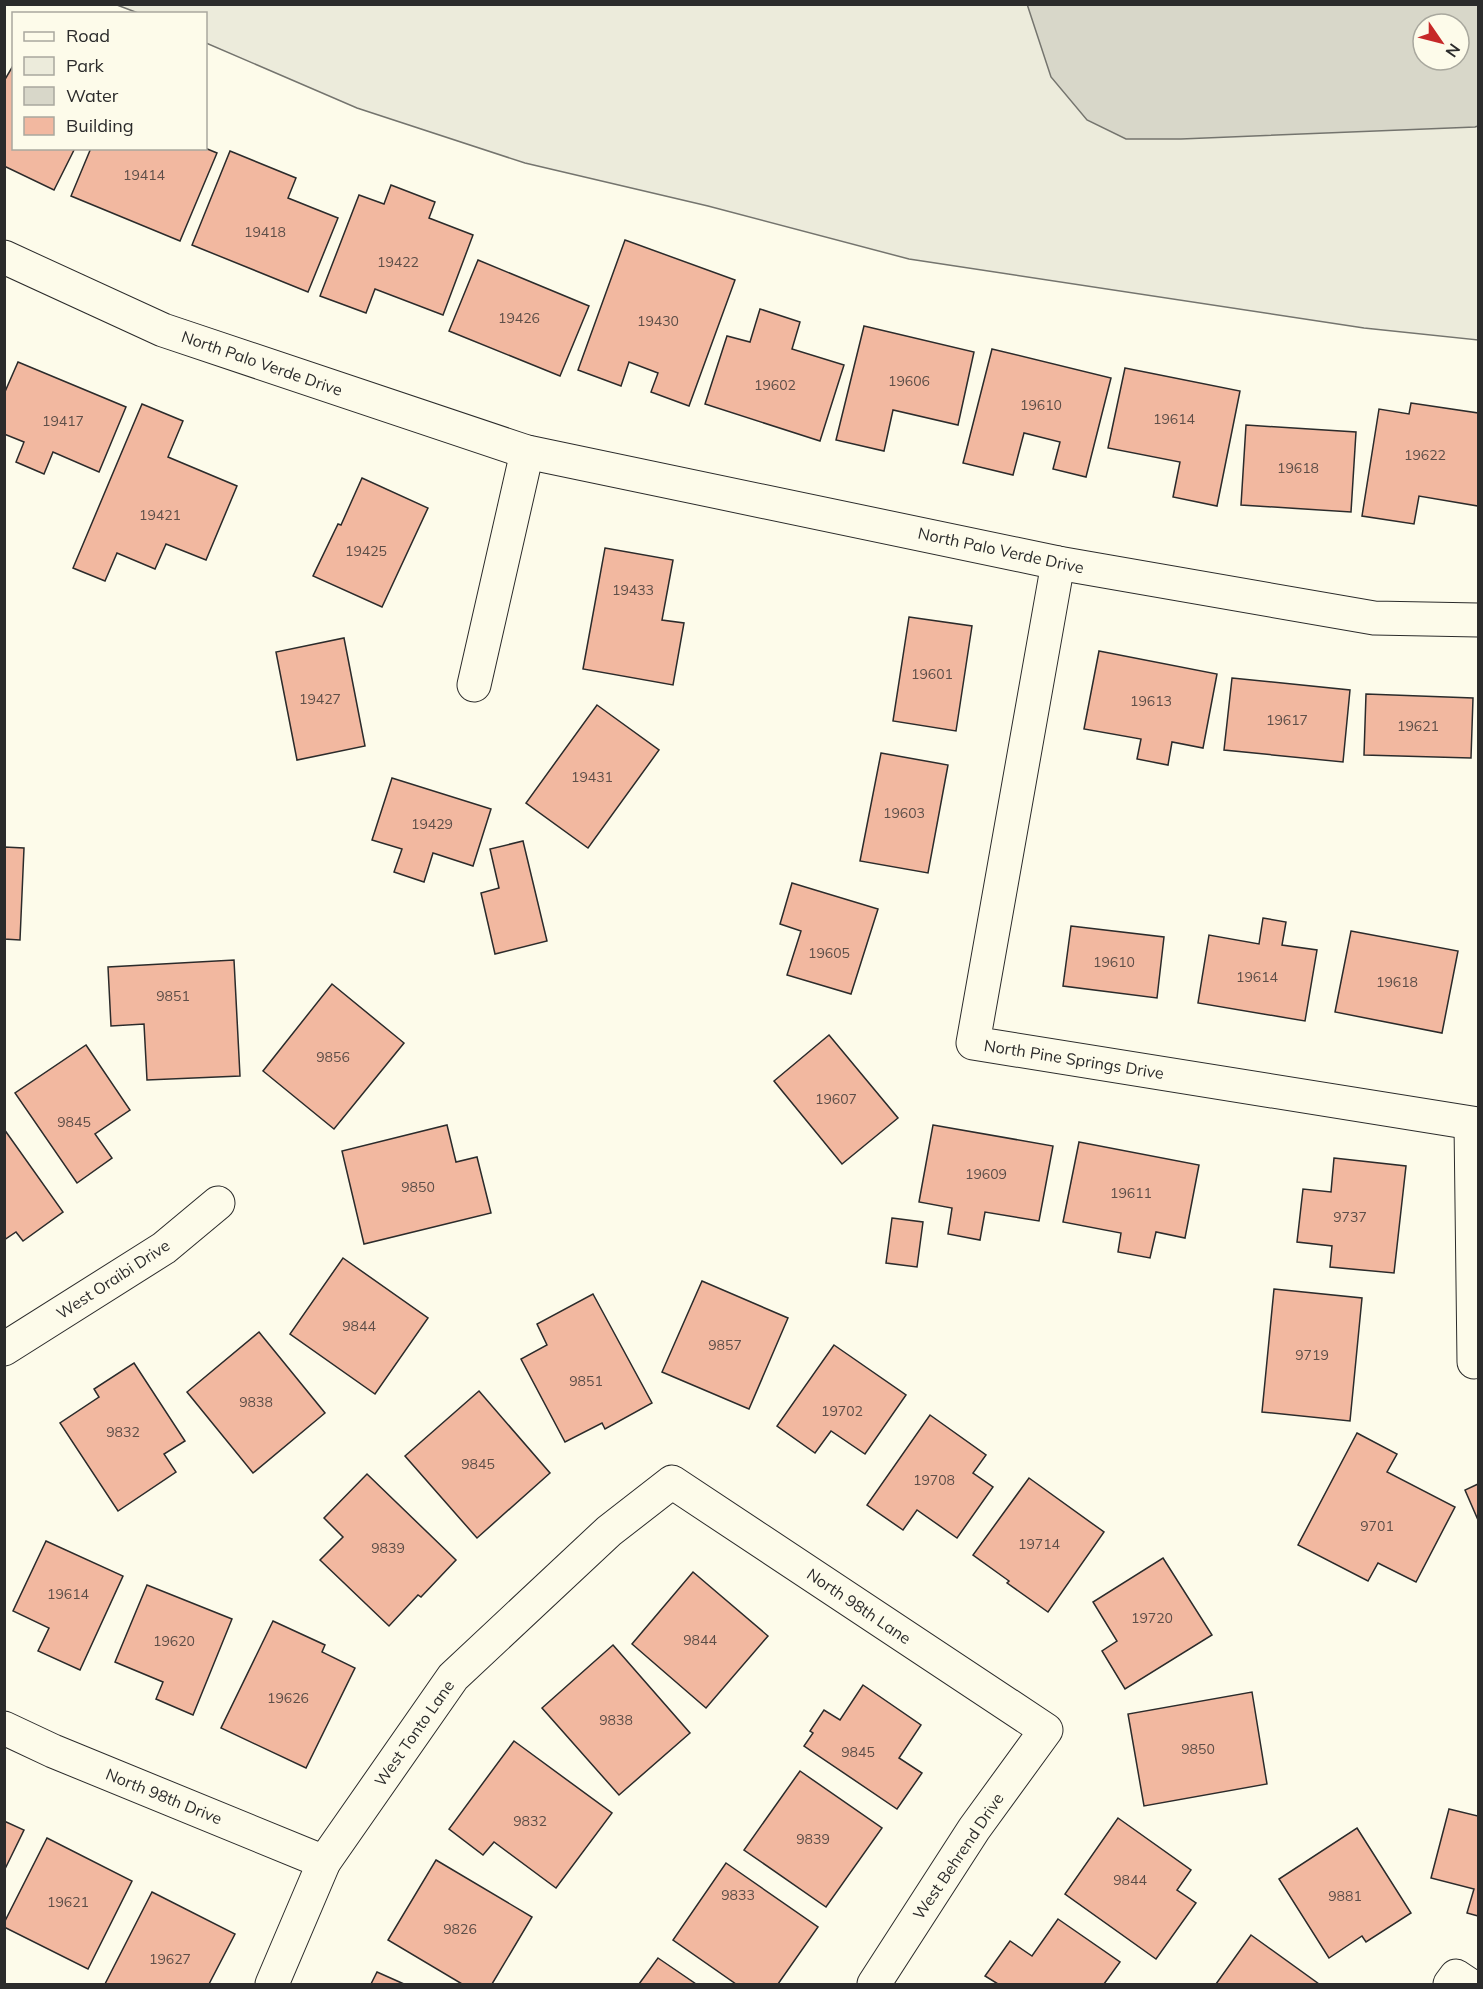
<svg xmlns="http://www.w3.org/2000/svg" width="1483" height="1989" font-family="Mulish,sans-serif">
<rect width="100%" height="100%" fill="#fdfbea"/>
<path fill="#ecebdb" stroke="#74746e" stroke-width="1.5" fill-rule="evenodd" d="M117 5H1478V340L1364 328 909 259 708 206 525 163 357 108 206 43V14L138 13ZM1423 24H1459V60H1423Z"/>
<path fill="#d8d7c9" stroke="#74746e" stroke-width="1.5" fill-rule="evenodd" d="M1027 4 1478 5V126L1475 127 1181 139H1126L1087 120 1051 77ZM1423 24H1459V60H1423Z"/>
<g fill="#f2b8a0" stroke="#2b2b2b" stroke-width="1.5">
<polygon points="14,64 14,148 75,148 54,190 4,166 4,81"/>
<polygon points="91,148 205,148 217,153 180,241 71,196"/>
<polygon points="230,151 296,178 288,198 338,218 308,292 192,245"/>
<polygon points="391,185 435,202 429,218 473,235 443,315 375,289 366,313 320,296 359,195 384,204"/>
<polygon points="625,240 735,280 689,406 651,392 658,373 629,362 621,386 578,370"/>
<polygon points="478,260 589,306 560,376 449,331"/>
<polygon points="760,309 800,322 792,349 844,365 820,441 705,404 727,336 750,342"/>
<polygon points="864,326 974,352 958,425 893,410 884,451 836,440"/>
<polygon points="992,349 1111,378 1086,477 1053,469 1060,442 1024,433 1013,475 963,463"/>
<polygon points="18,362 126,407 99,472 53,452 44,474 16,462 24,442 4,434 4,394"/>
<polygon points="1125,368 1240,391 1217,506 1173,497 1180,462 1108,448"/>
<polygon points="1411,403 1478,413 1478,506 1419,496 1414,524 1362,516 1379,409 1409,414"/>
<polygon points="142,404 183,421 168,457 237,486 206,560 166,544 155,569 117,553 105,581 73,568"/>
<polygon points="1246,425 1356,432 1351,512 1241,505"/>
<polygon points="362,478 428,508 382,607 313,576 338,524 341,525"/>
<polygon points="605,548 673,560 662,620 684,623 673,685 583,669"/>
<polygon points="909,617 972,626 956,731 893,721"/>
<polygon points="344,638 365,746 297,760 276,652"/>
<polygon points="1099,651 1217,674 1203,748 1172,742 1168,765 1137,759 1141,739 1084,729"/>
<polygon points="1232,678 1350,690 1343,762 1224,750"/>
<polygon points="1366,694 1473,698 1471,758 1364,755"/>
<polygon points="597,705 659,750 588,848 526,803"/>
<polygon points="881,753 948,765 928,873 860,861"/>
<polygon points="392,778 491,809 473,866 433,853 424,882 394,872 402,849 372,840"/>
<polygon points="523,841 547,941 495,954 481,893 499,888 490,849"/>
<polygon points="4,847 24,848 20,940 4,939"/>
<polygon points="792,883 878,909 851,994 787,975 801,931 780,924"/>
<polygon points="1263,918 1286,922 1282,945 1317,950 1305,1021 1198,1003 1209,935 1259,944"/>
<polygon points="1071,926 1164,937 1157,998 1063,986"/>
<polygon points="1351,931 1458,951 1442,1033 1335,1012"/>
<polygon points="234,960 240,1076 147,1080 144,1024 111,1026 108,967"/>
<polygon points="332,984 404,1043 334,1129 263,1071"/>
<polygon points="829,1035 898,1118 842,1164 774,1081"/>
<polygon points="86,1045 130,1110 95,1134 112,1158 77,1183 15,1093"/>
<polygon points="447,1125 456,1162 477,1157 491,1213 364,1244 342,1151"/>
<polygon points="933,1125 1053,1146 1039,1221 985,1212 980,1240 948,1234 952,1208 919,1202"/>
<polygon points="4,1129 63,1212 23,1241 16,1232 4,1240"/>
<polygon points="1079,1142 1199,1165 1185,1238 1156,1232 1150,1258 1118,1252 1121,1233 1063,1222"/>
<polygon points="1334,1158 1406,1166 1394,1273 1330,1267 1332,1246 1297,1242 1303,1189 1331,1192"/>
<polygon points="892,1218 923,1222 917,1267 886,1263"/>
<polygon points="343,1258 428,1318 375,1394 290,1334"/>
<polygon points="702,1281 788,1318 749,1409 662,1372"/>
<polygon points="1274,1289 1362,1298 1350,1421 1262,1412"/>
<polygon points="593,1294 652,1403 605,1429 602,1423 565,1442 521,1359 547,1345 537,1324"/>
<polygon points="259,1332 325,1413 253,1473 187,1392"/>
<polygon points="834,1345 906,1395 865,1454 831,1431 815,1453 777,1426"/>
<polygon points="134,1363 185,1441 164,1454 176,1472 118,1511 60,1423 99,1397 94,1389"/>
<polygon points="479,1391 550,1473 477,1538 405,1456"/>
<polygon points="930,1415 986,1455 973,1473 993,1487 957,1538 917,1510 903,1530 867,1505"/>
<polygon points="1357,1433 1397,1454 1387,1472 1455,1507 1416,1582 1378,1563 1368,1581 1298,1545"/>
<polygon points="367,1474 456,1560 421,1597 418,1595 389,1626 320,1560 343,1537 324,1518"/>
<polygon points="1029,1478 1104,1532 1048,1612 1007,1583 1009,1581 973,1555"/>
<polygon points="1478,1484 1478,1520 1465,1490"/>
<polygon points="46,1541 123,1576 80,1670 38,1651 49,1628 13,1611"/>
<polygon points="1163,1558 1212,1635 1125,1689 1102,1651 1117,1641 1093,1602"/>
<polygon points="693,1572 768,1636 706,1708 632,1644"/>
<polygon points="147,1585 232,1619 193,1715 156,1699 163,1682 115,1662"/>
<polygon points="273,1621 325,1645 322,1652 355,1668 306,1768 221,1728"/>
<polygon points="613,1645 690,1733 619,1795 542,1708"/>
<polygon points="863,1685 921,1725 899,1758 922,1773 897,1809 804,1746 813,1733 810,1731 824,1710 840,1720"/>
<polygon points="1252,1692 1267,1784 1144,1806 1128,1714"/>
<polygon points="514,1741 612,1813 556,1888 494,1842 483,1855 449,1829"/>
<polygon points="800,1771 882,1828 826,1907 744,1850"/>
<polygon points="1449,1809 1478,1816 1478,1916 1467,1913 1474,1889 1431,1878"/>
<polygon points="1118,1818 1191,1870 1177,1890 1196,1903 1156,1959 1065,1894"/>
<polygon points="4,1821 24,1830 4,1871"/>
<polygon points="1357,1828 1411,1913 1366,1942 1362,1936 1329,1958 1279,1879"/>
<polygon points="47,1838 132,1881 88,1969 4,1927 4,1923"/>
<polygon points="436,1860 532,1917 492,1984 462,1984 388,1940"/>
<polygon points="726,1863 818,1927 778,1984 736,1984 673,1940"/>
<polygon points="152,1892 235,1934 209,1984 105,1984"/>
<polygon points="1058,1919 1120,1962 1104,1984 998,1984 985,1976 1010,1941 1032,1956"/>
<polygon points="1251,1935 1319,1984 1216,1984"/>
<polygon points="658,1958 696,1984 639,1984"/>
<polygon points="377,1972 404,1984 371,1984"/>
</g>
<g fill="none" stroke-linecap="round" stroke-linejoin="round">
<g stroke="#2b2b2b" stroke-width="35">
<g id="minor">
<polyline points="4,257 163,330 527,452 1058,563 1374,618 1478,620"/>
<polyline points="1058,563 973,1043 1478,1124"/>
<polyline points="474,685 527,452"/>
<polyline points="1471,1124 1474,1362"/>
<polyline points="4,1349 164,1248 218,1203"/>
<polyline points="4,1728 53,1751 324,1862"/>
<polyline points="272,1984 324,1862 453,1677 609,1531 672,1482 1046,1730 974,1829 874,1984"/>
<polyline points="1450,1984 1456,1976 1468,1984"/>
</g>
</g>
<use href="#minor" stroke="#fdfbea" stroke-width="33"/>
</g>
<g text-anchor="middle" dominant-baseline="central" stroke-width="4.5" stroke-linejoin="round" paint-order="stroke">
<g font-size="14" fill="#5d4e48">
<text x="144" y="175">19414</text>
<text x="265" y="232">19418</text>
<text x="398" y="262">19422</text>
<text x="519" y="318">19426</text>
<text x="658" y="321">19430</text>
<text x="909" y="381">19606</text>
<text x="775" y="385">19602</text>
<text x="1041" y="405">19610</text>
<text x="1174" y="419">19614</text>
<text x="63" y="421">19417</text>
<text x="1425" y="455">19622</text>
<text x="1298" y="468">19618</text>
<text x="160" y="515">19421</text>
<text x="366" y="551">19425</text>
<text x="633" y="590">19433</text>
<text x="932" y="674">19601</text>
<text x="320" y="699">19427</text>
<text x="1151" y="701">19613</text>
<text x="1287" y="720">19617</text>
<text x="1418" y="726">19621</text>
<text x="592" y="777">19431</text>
<text x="904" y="813">19603</text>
<text x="432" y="824">19429</text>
<text x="829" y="953">19605</text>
<text x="1114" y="962">19610</text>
<text x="1257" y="977">19614</text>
<text x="1397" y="982">19618</text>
<text x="173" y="996">9851</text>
<text x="333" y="1057">9856</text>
<text x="836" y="1099">19607</text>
<text x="74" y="1122">9845</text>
<text x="986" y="1174">19609</text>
<text x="418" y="1187">9850</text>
<text x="1131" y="1193">19611</text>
<text x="1350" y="1217">9737</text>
<text x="359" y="1326">9844</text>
<text x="725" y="1345">9857</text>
<text x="1312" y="1355">9719</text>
<text x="586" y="1381">9851</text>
<text x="256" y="1402">9838</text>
<text x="842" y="1411">19702</text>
<text x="123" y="1432">9832</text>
<text x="478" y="1464">9845</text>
<text x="934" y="1480">19708</text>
<text x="1377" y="1526">9701</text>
<text x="1039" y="1544">19714</text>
<text x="388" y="1548">9839</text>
<text x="68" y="1594">19614</text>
<text x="1152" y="1618">19720</text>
<text x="700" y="1640">9844</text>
<text x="174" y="1641">19620</text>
<text x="288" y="1698">19626</text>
<text x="616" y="1720">9838</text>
<text x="1198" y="1749">9850</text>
<text x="858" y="1752">9845</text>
<text x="530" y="1821">9832</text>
<text x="813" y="1839">9839</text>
<text x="1130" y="1880">9844</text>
<text x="738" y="1895">9833</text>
<text x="1345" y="1896">9881</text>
<text x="68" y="1902">19621</text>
<text x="460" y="1929">9826</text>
<text x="170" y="1959">19627</text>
</g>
<g font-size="16" fill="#2b2b2b" stroke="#fdfbea">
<text transform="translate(262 363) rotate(19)">North Palo Verde Drive</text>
<text transform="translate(1001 550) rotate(12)">North Palo Verde Drive</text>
<text transform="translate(1074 1059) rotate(9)">North Pine Springs Drive</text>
<text transform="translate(113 1279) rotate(-33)">West Oraibi Drive</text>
<text transform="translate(859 1606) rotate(34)">North 98th Lane</text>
<text transform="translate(414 1733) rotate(-55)">West Tonto Lane</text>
<text transform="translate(164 1796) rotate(22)">North 98th Drive</text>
<text transform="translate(958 1856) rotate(-56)">West Behrend Drive</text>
</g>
</g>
<rect width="1483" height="1989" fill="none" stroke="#2b2b2b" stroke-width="12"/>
<rect x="12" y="12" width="195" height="138" fill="#fdfbea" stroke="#a9a89e" stroke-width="1.5"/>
<rect x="24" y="32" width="30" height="9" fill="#fdfbea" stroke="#a9a89e" stroke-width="1.5"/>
<text x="66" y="42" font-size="18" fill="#2b2b2b">Road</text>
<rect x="24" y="57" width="30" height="18" fill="#ecebdb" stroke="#a9a89e" stroke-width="1.5"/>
<text x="66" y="72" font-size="18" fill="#2b2b2b">Park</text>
<rect x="24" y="87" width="30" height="18" fill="#d8d7c9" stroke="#a9a89e" stroke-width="1.5"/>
<text x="66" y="102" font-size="18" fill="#2b2b2b">Water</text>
<rect x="24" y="117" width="30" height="18" fill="#f2b8a0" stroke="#a9a89e" stroke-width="1.5"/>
<text x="66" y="132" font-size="18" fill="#2b2b2b">Building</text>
<g transform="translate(1441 42) rotate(125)"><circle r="28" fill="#fdfbea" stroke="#a9a89e" stroke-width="1.5"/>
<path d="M0-4.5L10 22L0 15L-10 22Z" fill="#c62828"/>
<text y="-9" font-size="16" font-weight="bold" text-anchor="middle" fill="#2b2b2b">N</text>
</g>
</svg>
